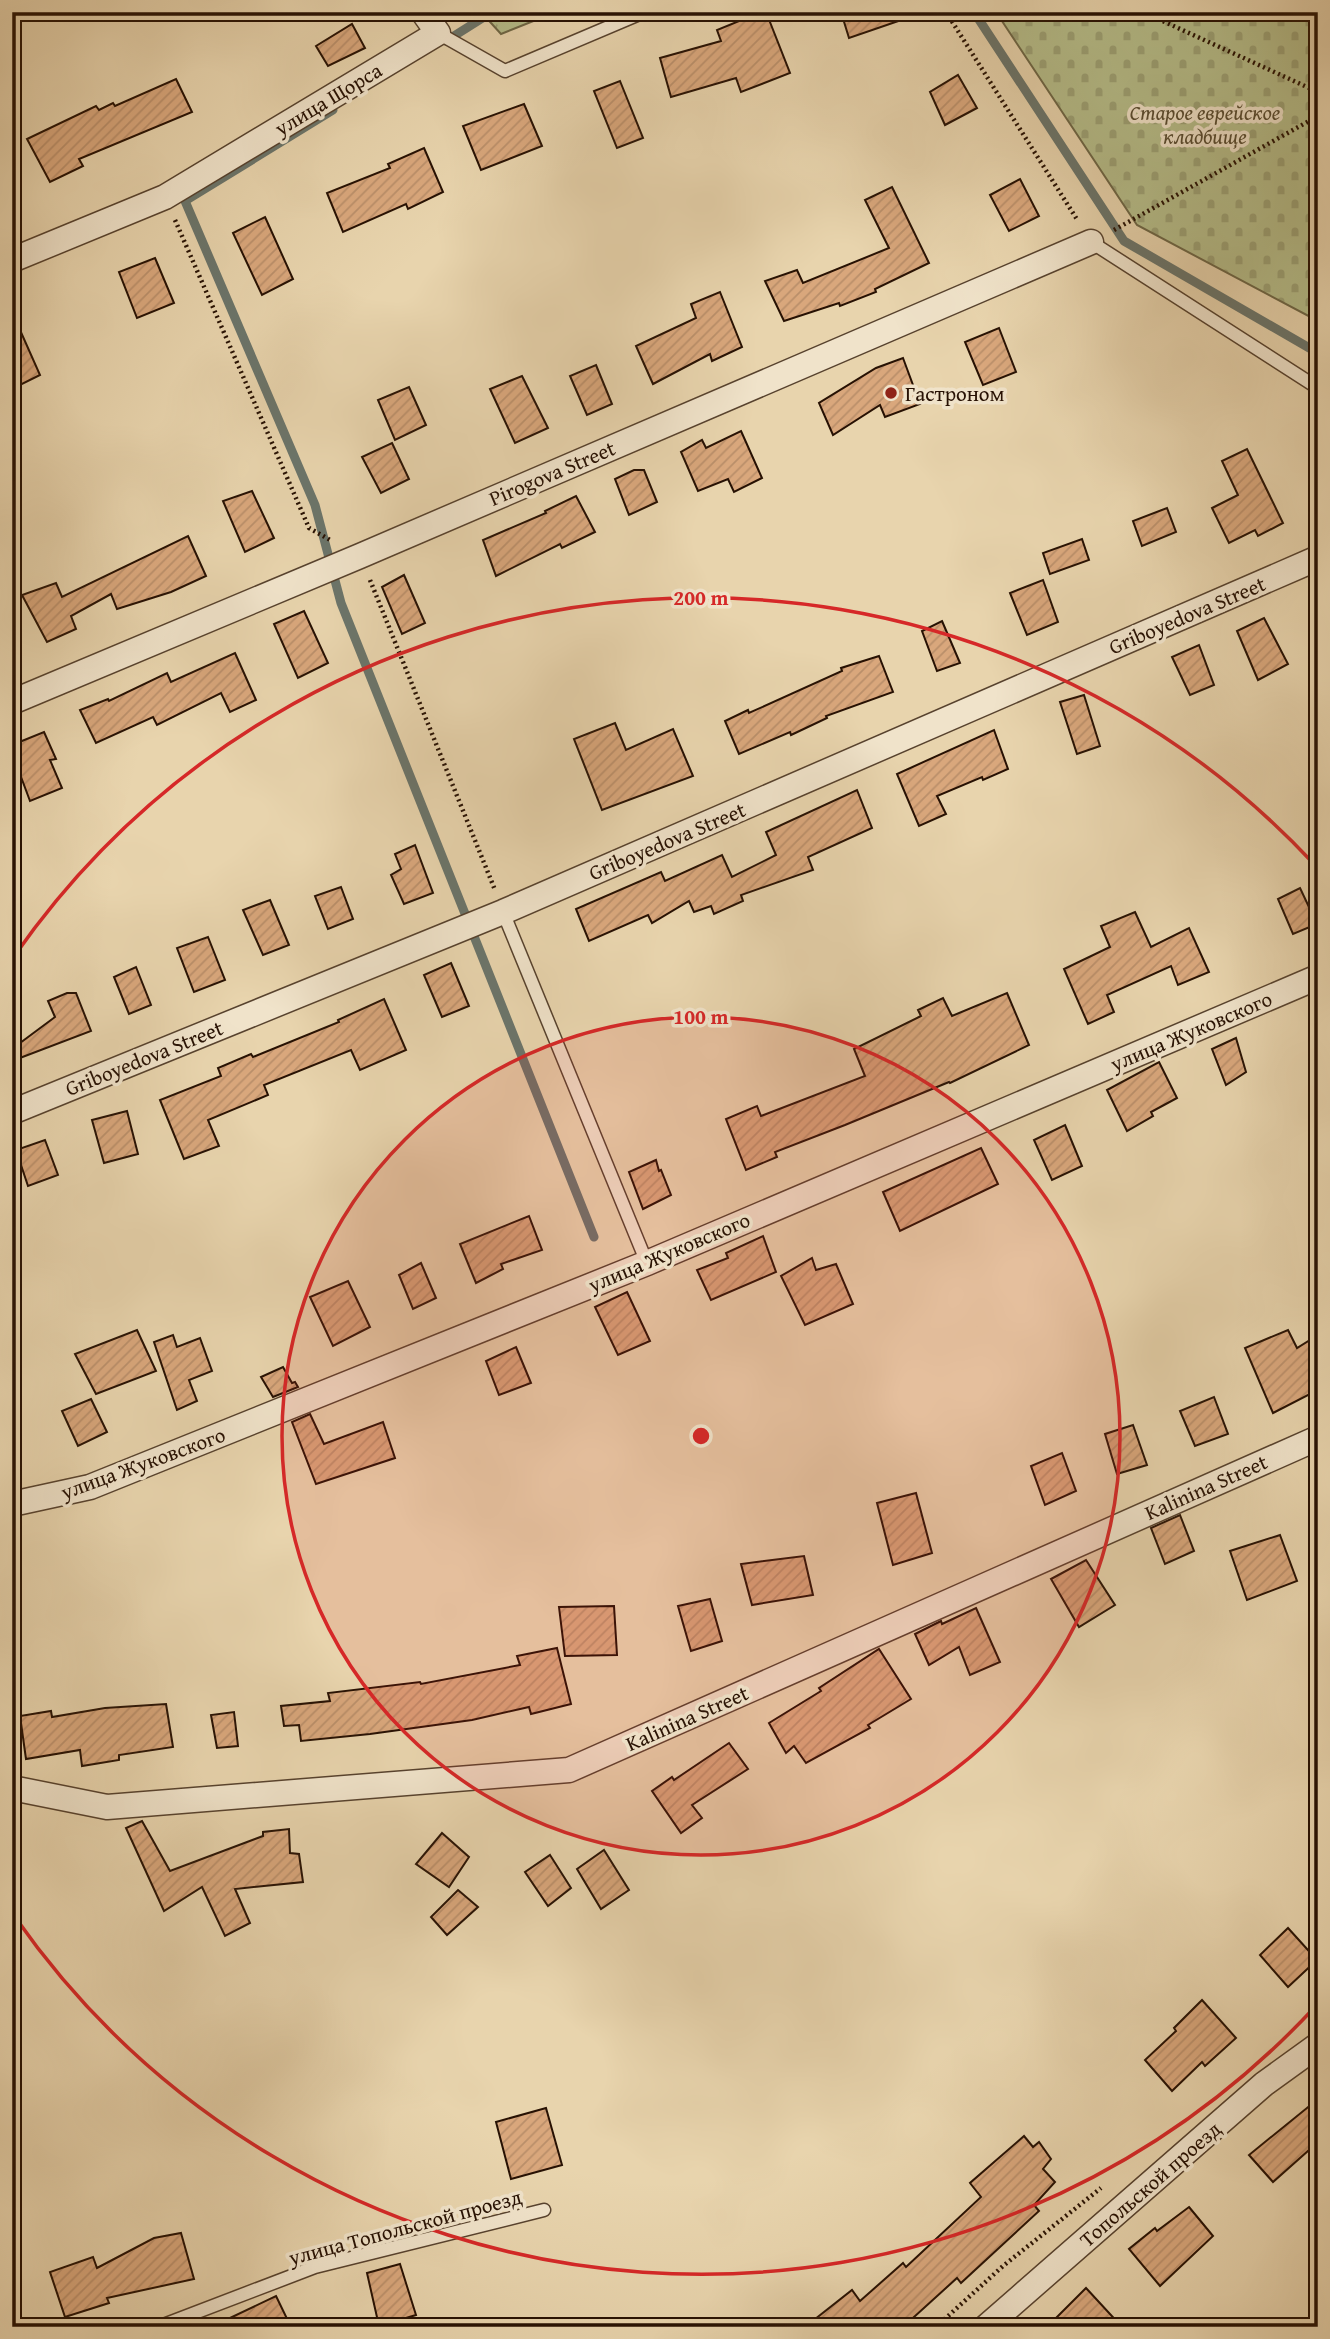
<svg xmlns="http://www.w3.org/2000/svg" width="1330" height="2339" font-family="'Gentium Book Plus',serif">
<defs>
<pattern id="grass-tufts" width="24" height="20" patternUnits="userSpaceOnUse" patternTransform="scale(1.75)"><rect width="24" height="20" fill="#b5bd8a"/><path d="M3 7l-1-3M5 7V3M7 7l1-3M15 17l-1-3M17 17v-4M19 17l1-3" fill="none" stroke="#9ca175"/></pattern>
<pattern id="cemetery-stones" width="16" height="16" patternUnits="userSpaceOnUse" patternTransform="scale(1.75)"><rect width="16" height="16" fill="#b5bd8a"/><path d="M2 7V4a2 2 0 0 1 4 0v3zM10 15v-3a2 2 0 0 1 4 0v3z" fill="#9ca175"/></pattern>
<pattern id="building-hatch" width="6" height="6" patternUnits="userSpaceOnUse" patternTransform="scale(1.75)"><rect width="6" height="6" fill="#d9a77c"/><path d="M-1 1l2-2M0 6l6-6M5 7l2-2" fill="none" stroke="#ba8f6a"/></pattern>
</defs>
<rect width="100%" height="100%" fill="#e8d4ad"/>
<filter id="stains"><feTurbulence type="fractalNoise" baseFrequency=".00286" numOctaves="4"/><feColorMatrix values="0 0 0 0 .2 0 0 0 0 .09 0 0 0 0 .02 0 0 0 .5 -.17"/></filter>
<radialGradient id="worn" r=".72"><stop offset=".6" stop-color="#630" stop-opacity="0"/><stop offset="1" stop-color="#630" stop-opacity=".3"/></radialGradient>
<polygon fill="url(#grass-tufts)" stroke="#6e6746" stroke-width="2" points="481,12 556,12 501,34"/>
<polygon fill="url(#cemetery-stones)" stroke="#6e6746" stroke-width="2" points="996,12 1318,12 1318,321 1137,225"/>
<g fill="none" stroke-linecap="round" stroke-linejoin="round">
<g stroke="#6b756b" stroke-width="9">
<polyline points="974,12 1124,241 1318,353"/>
<polyline points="446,41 492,12"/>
<polyline points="333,110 185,201 315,505 341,603 594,1237"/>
</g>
</g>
<g fill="url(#building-hatch)" stroke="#271103" stroke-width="2">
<polygon points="761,12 766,12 790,73 741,92 736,78 671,97 660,58 721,41 717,30"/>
<polygon points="841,12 913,12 913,16 849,38"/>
<polygon points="352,24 365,48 328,66 316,46"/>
<polygon points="958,75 977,108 945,125 930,92"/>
<polygon points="176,79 192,112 79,159 83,166 50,182 27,139 96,106 99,110 113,103 115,106"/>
<polygon points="620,81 643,138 617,148 594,91"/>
<polygon points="524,104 542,146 481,170 463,126"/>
<polygon points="424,148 443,192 408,209 406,204 343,232 327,193 390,168 388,164"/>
<polygon points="1020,179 1039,216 1009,231 990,195"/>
<polygon points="892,187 929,263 875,289 876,292 840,306 839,303 784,321 765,281 797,270 803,283 889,248 865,200"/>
<polygon points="265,217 293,279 262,295 233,233"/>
<polygon points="155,258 174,303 137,318 119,272"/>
<polygon points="720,292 742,347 712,361 710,354 653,384 636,346 696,318 691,304"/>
<polygon points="12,312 40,375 12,389"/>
<polygon points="999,328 1016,372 983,385 965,342"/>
<polygon points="903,358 920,404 885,417 880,405 833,435 819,403 876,368"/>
<polygon points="596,365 612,404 587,415 570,376"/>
<polygon points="522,376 548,428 515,443 490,389"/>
<polygon points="409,387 426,425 395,440 378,400"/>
<polygon points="741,431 762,478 734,492 728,479 698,491 681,452 702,440 706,448"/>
<polygon points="392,443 409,479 381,493 362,457"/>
<polygon points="1247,449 1283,523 1258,536 1255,530 1229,543 1212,508 1238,495 1222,461"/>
<polygon points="634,470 644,470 657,502 629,515 615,479"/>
<polygon points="252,491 274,538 245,552 223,501"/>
<polygon points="576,496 595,532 562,548 560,544 496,576 483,540 546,513 545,511"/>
<polygon points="1167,508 1176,532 1142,546 1133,521"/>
<polygon points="188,536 206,576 171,592 117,609 111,594 71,616 76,629 47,642 22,595 56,583 62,597"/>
<polygon points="1082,539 1089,560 1050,574 1043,553"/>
<polygon points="404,575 425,623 402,634 382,587"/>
<polygon points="1043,580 1058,622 1027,635 1010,593"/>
<polygon points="304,611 328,663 298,678 274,624"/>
<polygon points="1264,618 1288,664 1258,680 1237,631"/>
<polygon points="942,621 960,663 937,671 922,631"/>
<polygon points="1199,645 1214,685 1190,695 1172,657"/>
<polygon points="235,653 256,700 230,712 221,693 157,725 153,717 96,743 80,710 108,699 109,701 167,673 171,682"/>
<polygon points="879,656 893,692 826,716 827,718 791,735 790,732 739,754 725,721 748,710 749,713 842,671 841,668"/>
<polygon points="1084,695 1100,746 1077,754 1060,702"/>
<polygon points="615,723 626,750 673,729 693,776 602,810 574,739"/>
<polygon points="994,730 1008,769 983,780 982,777 937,796 946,814 919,826 897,774"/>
<polygon points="44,732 56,759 50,760 62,788 30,801 21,777 12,779 12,745"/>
<polygon points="857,790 872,828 808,857 813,870 741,895 743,901 714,914 711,906 694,912 689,901 652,923 648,915 589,941 576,909 661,872 665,881 722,855 732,877 776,855 766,832"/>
<polygon points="415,845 433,893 404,904 391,875 401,869 395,854"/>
<polygon points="341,887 353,919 328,929 315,896"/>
<polygon points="1300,888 1317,924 1293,934 1278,899"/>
<polygon points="270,900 289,945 263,955 243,910"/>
<polygon points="1135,912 1151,947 1189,928 1209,972 1178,985 1171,966 1107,995 1114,1012 1088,1024 1064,969 1110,947 1101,926"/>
<polygon points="208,937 225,980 194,992 177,948"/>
<polygon points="451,963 469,1006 442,1017 424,975"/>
<polygon points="136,967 151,1005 129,1014 114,977"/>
<polygon points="67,993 76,993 91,1031 12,1061 12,1049 55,1017 48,1001"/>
<polygon points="1007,993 1029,1045 950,1083 949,1082 845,1125 775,1152 777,1157 746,1170 726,1119 757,1106 761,1116 865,1076 854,1049 921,1016 918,1010 943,998 952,1016"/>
<polygon points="384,999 406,1050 360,1070 351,1050 264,1085 268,1095 208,1120 219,1146 184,1159 160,1100 221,1076 218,1068 251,1054 253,1057 339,1022 338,1020"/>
<polygon points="1236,1038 1246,1072 1226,1085 1212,1049"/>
<polygon points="1159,1062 1177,1098 1151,1112 1153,1116 1127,1131 1107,1090"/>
<polygon points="127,1111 138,1154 104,1163 92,1120"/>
<polygon points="1065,1125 1082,1166 1052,1180 1034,1140"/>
<polygon points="45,1140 58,1175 28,1186 16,1150"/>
<polygon points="981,1148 998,1184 900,1231 883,1192"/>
<polygon points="656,1160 659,1171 661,1170 671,1195 643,1209 629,1172"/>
<polygon points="529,1216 542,1250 501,1264 503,1269 476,1283 460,1244"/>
<polygon points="763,1236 776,1272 711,1300 697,1270 728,1258 726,1253"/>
<polygon points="812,1258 816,1270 836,1264 853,1304 805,1325 781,1276"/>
<polygon points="421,1263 436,1298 413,1309 399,1275"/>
<polygon points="348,1281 370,1327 333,1346 310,1297"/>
<polygon points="627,1292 650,1341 618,1355 595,1307"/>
<polygon points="137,1330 156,1371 96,1394 75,1354"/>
<polygon points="1288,1330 1297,1348 1318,1335 1318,1390 1273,1413 1245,1348"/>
<polygon points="173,1335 177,1347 200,1338 212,1371 189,1380 197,1401 177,1410 154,1342"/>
<polygon points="516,1347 531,1383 499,1395 486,1361"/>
<polygon points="283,1367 292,1383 295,1382 298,1387 273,1397 261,1377"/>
<polygon points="1214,1397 1228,1434 1195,1446 1180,1411"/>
<polygon points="91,1399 107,1432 78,1446 62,1411"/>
<polygon points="310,1414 324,1444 383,1422 395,1458 316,1484 292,1422"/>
<polygon points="1133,1425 1147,1465 1117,1474 1105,1434"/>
<polygon points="1062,1453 1076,1491 1045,1505 1031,1466"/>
<polygon points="916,1493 932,1553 893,1565 877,1503"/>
<polygon points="1180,1515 1194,1551 1165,1564 1151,1528"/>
<polygon points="1280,1535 1297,1581 1247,1600 1230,1551"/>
<polygon points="804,1556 813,1595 752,1605 741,1564"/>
<polygon points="1086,1560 1115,1605 1079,1627 1051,1579"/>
<polygon points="710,1599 722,1641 691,1651 678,1606"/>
<polygon points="614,1606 617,1655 565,1656 559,1607"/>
<polygon points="976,1608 1000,1662 970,1675 959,1647 929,1665 915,1634 941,1621 942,1624"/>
<polygon points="557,1648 571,1704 531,1714 529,1707 472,1720 370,1734 301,1741 299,1725 284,1726 281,1706 330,1701 328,1693 420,1682 421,1684 520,1665 517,1656"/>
<polygon points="879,1649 911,1699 868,1725 870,1728 806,1763 794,1746 786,1753 769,1723 821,1691 819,1688"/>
<polygon points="166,1704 173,1747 119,1755 119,1760 82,1766 80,1750 26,1759 20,1716 51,1711 52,1717 105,1708"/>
<polygon points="234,1712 238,1746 217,1748 211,1715"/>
<polygon points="729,1743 748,1769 692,1805 702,1818 681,1833 652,1791 672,1777 674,1780"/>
<polygon points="142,1821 170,1871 263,1836 263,1832 289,1829 290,1853 299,1854 303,1882 235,1889 250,1923 225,1936 202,1887 164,1911 126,1828"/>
<polygon points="442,1833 469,1857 449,1887 416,1864"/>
<polygon points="604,1850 629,1890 601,1909 577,1869"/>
<polygon points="550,1855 571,1888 548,1906 525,1872"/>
<polygon points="458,1890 478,1907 447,1935 431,1917"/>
<polygon points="1288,1928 1317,1960 1288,1987 1260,1955"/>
<polygon points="1202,2000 1236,2038 1205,2066 1202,2062 1172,2091 1145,2060 1176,2031 1174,2028"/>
<polygon points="1318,2099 1318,2142 1273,2182 1249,2155"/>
<polygon points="546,2108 562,2165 511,2179 496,2122"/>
<polygon points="1024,2136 1033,2147 1039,2142 1051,2159 1043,2169 1055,2182 1034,2205 1039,2211 961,2283 957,2278 903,2327 805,2327 852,2290 860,2301 903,2263 906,2267 981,2197 970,2183"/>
<polygon points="1189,2207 1213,2236 1160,2286 1129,2249 1155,2228 1157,2231"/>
<polygon points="181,2233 194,2279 107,2298 109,2303 65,2317 50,2272 93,2257 97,2268 154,2238"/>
<polygon points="400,2264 416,2315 379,2326 367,2273"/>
<polygon points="1086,2288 1122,2327 1047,2327"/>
<polygon points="276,2296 291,2327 211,2327"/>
</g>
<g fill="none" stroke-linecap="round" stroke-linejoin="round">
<g stroke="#57422e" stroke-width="15">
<g id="lane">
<polyline points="438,33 505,71 644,12"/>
<polyline points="1091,242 1318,388"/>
<polyline points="503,912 647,1263"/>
<polyline points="158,2327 315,2267 544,2210"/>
</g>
</g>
<g stroke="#57422e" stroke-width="27">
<g id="street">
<polyline points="12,260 165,197 438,33 423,12"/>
<polyline points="12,702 360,556 1091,242"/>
<polyline points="12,1112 503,912 1318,558"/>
<polyline points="12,1504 90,1487 647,1263 1318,977"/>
<polyline points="12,1788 107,1807 569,1770 1318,1438"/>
<polyline points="986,2327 1264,2084 1318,2045"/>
</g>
</g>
<g stroke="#271103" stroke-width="4.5" stroke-dasharray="2 3.5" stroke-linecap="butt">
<polyline points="946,12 1078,221"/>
<polyline points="1143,12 1318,92"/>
<polyline points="175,220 309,528 332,541"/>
<polyline points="1114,230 1318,116"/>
<polyline points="370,580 495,890"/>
<polyline points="936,2327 1003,2266 1101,2188"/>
</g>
<use href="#lane" stroke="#f0e3ca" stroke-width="12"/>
<use href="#street" stroke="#f0e3ca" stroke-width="24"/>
</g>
<circle cx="701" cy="1436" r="419" fill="#d62828" fill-opacity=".12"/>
<g fill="none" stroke="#d62828" stroke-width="3.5">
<circle cx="701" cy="1436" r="419"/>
<path d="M1314 2008A838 838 0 0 1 15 1917M15 955A838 838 0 0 1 1314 864"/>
</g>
<circle fill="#8f2418" stroke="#f0e3ca" stroke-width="2.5" cx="891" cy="393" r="7"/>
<g text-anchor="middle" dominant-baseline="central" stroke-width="7" stroke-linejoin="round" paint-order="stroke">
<g font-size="21" fill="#271103" stroke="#f0e3ca">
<text transform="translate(328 99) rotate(-31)">улица Щорса</text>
<text transform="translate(552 473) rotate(-23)">Pirogova Street</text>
<text transform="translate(1187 615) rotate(-23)">Griboyedova Street</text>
<text transform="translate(667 841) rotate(-23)">Griboyedova Street</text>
<text transform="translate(1191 1031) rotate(-23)">улица Жуковского</text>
<text transform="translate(144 1058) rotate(-22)">Griboyedova Street</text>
<text transform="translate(669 1252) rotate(-23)">улица Жуковского</text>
<text transform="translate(143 1463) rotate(-20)">улица Жуковского</text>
<text transform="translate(1206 1487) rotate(-24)">Kalinina Street</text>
<text transform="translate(687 1718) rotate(-24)">Kalinina Street</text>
<text transform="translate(1150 2184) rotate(-41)">Топольской проезд</text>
<text transform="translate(405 2227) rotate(-15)">улица Топольской проезд</text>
</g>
<g font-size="21" font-style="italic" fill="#594d32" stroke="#f0e3ca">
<text x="1205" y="112">Старое еврейское<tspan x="1205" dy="24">кладбище</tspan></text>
</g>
<g font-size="21" fill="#271103" stroke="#f0e3ca" text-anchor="start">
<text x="905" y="393">Гастроном</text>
</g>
</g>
<circle cx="701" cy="1436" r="10" fill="#d62828" stroke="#f0e3ca" stroke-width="3.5"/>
<g font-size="21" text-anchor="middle" font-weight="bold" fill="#d62828" stroke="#f0e3ca" stroke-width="7" stroke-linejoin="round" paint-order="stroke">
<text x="701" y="605">200 m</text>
<text x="701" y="1024">100 m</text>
</g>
<rect width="1330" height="2339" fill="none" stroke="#e8d4ad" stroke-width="42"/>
<rect x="14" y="14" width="1302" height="2311" fill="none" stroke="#271103" stroke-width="3.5"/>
<rect x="21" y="21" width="1288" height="2297" fill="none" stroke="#271103" stroke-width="2"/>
<rect width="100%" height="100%" filter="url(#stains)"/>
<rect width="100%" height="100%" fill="url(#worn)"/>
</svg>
